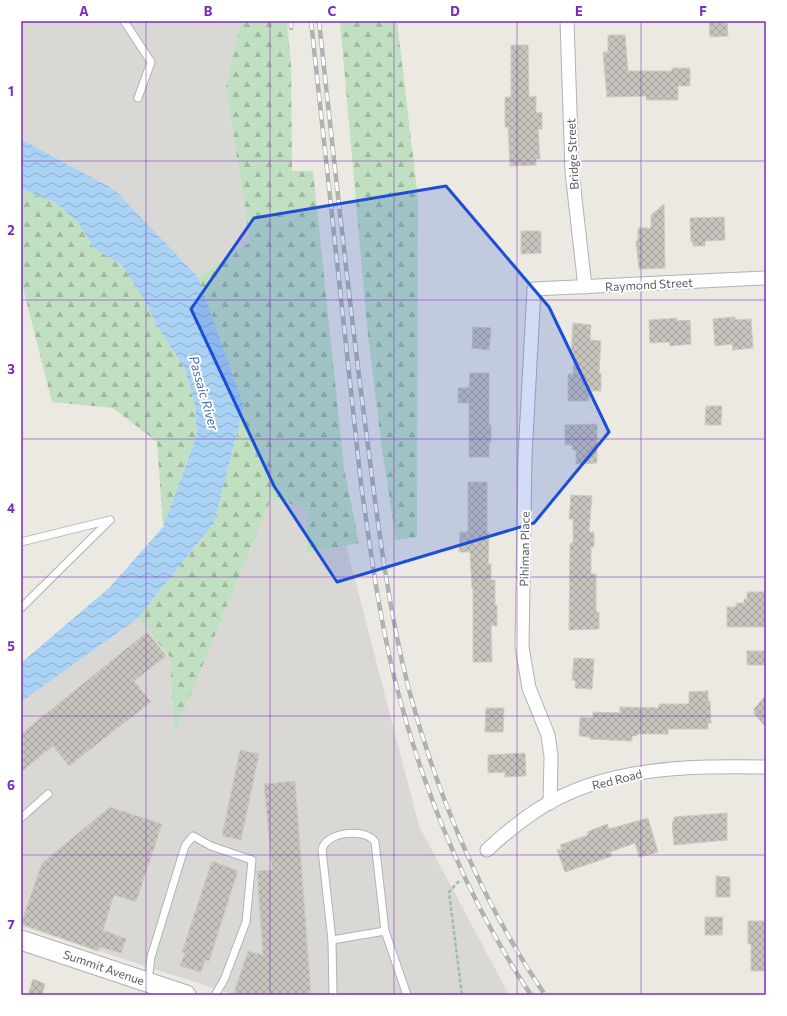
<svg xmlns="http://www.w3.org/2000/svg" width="787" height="1016" font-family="Commissioner,sans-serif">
<defs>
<pattern id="forest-firs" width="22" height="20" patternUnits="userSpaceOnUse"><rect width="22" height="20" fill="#c1e0c1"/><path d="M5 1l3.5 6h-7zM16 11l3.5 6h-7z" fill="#a0b9a0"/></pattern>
<pattern id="water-waves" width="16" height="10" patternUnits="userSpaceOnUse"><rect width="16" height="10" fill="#a9d2f4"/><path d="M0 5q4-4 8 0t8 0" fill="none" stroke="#8daec9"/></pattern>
<pattern id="building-cross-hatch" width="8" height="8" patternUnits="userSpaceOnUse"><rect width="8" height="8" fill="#c7c4be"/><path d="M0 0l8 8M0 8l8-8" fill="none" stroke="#a5a29e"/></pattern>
</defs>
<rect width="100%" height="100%" fill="#ebe9e2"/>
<g fill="#dad8d4">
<polygon points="21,21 241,21 226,87 250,242 198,277 115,190 21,139"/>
<polygon points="271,499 307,508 307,553 346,545 419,826 509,995 235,995 21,926 21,702 138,618 170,657 174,734"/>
</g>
<g fill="url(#forest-firs)">
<polygon points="241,21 287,21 291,64 292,171 313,171 344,468 359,543 306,553 307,508 271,499 174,735 170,657 138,618 214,523 244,406 198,277 250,242 226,87"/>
<polygon points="340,21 397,21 418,199 417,537 396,540 382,449 367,326"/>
<polygon points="21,189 54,202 77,221 95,249 122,265 145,301 157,326 185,369 195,406 197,435 163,527 157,442 113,408 52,402 21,280"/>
</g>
<polygon fill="url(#water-waves)" points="21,139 115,190 198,277 244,406 214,523 138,618 21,702 21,663 110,587 163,527 197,435 195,406 185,369 157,326 145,301 122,265 95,249 77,221 54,202 21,189"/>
<g fill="url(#building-cross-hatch)" stroke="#cfcbc1">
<polygon points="709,21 727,21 728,36 710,37"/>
<polygon points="608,35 625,35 628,71 672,71 672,68 690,68 690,86 678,86 678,100 646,100 646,96 607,97 603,52 608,52"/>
<polygon points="511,45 528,45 529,97 536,96 536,113 542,112 542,129 538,129 540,159 536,159 536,165 510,166 508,127 505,127 505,97 511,97"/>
<polygon points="664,204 665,268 639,269 636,241 638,241 638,228 651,228 651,215"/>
<polygon points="724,217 725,240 705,241 705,246 693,246 693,242 691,242 690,218"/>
<polygon points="521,231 541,231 541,253 521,254"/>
<polygon points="735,317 735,320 751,319 753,348 733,350 732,344 715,346 713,319"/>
<polygon points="677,318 677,321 690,320 691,344 670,346 670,342 650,343 649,320"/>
<polygon points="573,323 591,325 590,340 601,341 599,373 601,373 601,391 589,391 589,401 568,401 568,374 573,374 574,356 571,356"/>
<polygon points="473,327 491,328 489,350 472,348"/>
<polygon points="470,373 489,373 489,425 491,425 491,442 489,442 489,457 469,457 469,403 458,403 458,388 469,388"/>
<polygon points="706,406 722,406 721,425 705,425"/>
<polygon points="597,424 597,463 576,464 576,450 573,450 572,445 565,445 565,425"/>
<polygon points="468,482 487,482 487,533 489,533 488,564 491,564 491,580 495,580 495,605 497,605 497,626 491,625 492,662 473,662 473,588 472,588 470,552 459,552 460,532 468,532"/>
<polygon points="571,495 592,496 589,532 594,532 594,547 591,547 591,574 596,574 596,612 599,612 599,629 569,630 570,544 573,542 573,519 569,519"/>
<polygon points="747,592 766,592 766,627 727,627 727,607 736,607 736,603 744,603 744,599 747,599"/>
<polygon points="147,632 166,656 134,681 151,702 69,766 53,746 21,772 21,734"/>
<rect x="747" y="651" width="19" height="14"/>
<polygon points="574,658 594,659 592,689 575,688 576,681 572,680"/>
<polygon points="708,691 708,701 710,701 711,723 708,723 708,729 668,729 668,734 637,734 637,736 632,736 632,741 590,739 590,737 579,736 580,717 593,718 593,712 620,713 620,707 659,708 659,704 686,704 689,703 689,692"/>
<polygon points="766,695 766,727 754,714 754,709"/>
<polygon points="486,708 504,708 503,732 485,732"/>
<polygon points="240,750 259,754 241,840 222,836"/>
<polygon points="525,753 526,776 505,777 505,772 488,773 488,755"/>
<polygon points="295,781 311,995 242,995 234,992 248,951 263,955 257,871 272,870 264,784"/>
<polygon points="110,807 162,824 136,902 114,895 103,930 126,939 121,953 100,947 98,951 21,924 42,863"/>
<polygon points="727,813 727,840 674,845 672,822 674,821 674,817"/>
<polygon points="648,818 658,852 639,857 635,843 610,852 612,856 565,872 557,850 562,849 560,845 588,835 587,832 607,824 609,829"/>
<polygon points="212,861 238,871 209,961 205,960 201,972 180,966 185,953 182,952"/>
<polygon points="716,876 730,877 730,897 716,897"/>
<polygon points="705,917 723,917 722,935 705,935"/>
<polygon points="748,921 766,921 766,971 751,971 751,944 748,944"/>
<polygon points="33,979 45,984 42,995 28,995"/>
</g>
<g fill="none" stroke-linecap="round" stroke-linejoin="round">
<g stroke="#afb2b6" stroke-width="9">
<g id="lane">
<polyline points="124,21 151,62 138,98"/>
<polyline points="21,542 110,520"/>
<polyline points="21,608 110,520"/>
<polyline points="21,818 48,794"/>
<polyline points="332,940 385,931"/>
<polyline points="148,982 151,957 185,846 193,836 211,846 252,860 246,922 224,980 215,995"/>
<path d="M333 995 332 940 322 850C325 832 365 827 375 842L385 931 407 995"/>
</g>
</g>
<g stroke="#afb2b6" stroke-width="15">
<g id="street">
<polyline points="567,21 572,172 585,287"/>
<polyline points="550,803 551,756 548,735 529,688 522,647 525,456 534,289 766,278"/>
<path d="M487 850C503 835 519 822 537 810 605 766 689 766 766 767"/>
</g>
</g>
<g stroke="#aeb1b6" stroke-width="21">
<polyline id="secondary" points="21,940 186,995"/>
</g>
<polyline stroke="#9bc0a6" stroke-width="2.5" stroke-dasharray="4 2" stroke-linecap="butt" points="459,881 449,892 462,995"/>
<use href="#lane" stroke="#fff" stroke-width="7"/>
<use href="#street" stroke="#fff" stroke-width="13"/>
<use href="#secondary" stroke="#fff" stroke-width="19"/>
<g stroke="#b0b1b1" stroke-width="4.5">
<g id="rail">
<polyline points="291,21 291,28"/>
<path d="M311 21 361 484C371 554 380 624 398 692 425 796 471 906 531 995"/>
<path d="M319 21C333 152 347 284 364 415 376 507 386 600 409 690 438 798 483 903 545 995"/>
</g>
</g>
<use href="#rail" stroke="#fff" stroke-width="3" stroke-dasharray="9" stroke-linecap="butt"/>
</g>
<path fill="#1d4ed8" fill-opacity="0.2" stroke="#1d4ed8" stroke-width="3" stroke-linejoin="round" d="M446 186 549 307 609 432 534 523 337 582 274 486 191 309 254 218Z"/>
<path fill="none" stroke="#7b2cbf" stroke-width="1" stroke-opacity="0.55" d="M146 21V995M270 21V995M394 21V995M517 21V995M641 21V995M21 161H766M21 300H766M21 439H766M21 577H766M21 716H766M21 855H766"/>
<g text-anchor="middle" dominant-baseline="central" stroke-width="4" stroke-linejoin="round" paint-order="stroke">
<g font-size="12" fill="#5a5d61" stroke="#fff">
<text transform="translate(572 154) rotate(-93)">Bridge Street</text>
<text transform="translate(649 284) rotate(-3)">Raymond Street</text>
<text transform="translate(524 549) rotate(-89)">Pihlman Place</text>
<text transform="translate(617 779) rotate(-14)">Red Road</text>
<text transform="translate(104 967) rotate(19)">Summit Avenue</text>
</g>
<g font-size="13" font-style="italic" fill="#4974a4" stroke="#fff">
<text transform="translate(204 393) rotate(74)">Passaic River</text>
</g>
</g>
<rect width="787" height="1016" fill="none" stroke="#ffffff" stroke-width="44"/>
<rect x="22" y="22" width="743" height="972" fill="none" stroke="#7b2cbf" stroke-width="1.5"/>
<g font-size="13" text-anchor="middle" font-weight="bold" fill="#7b2cbf">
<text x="84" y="16">A</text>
<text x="208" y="16">B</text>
<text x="332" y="16">C</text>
<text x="455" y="16">D</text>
<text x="579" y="16">E</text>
<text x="703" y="16">F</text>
<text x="11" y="96">1</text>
<text x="11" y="235">2</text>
<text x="11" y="374">3</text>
<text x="11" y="513">4</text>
<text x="11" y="651">5</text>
<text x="11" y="790">6</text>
<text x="11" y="929">7</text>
</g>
</svg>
